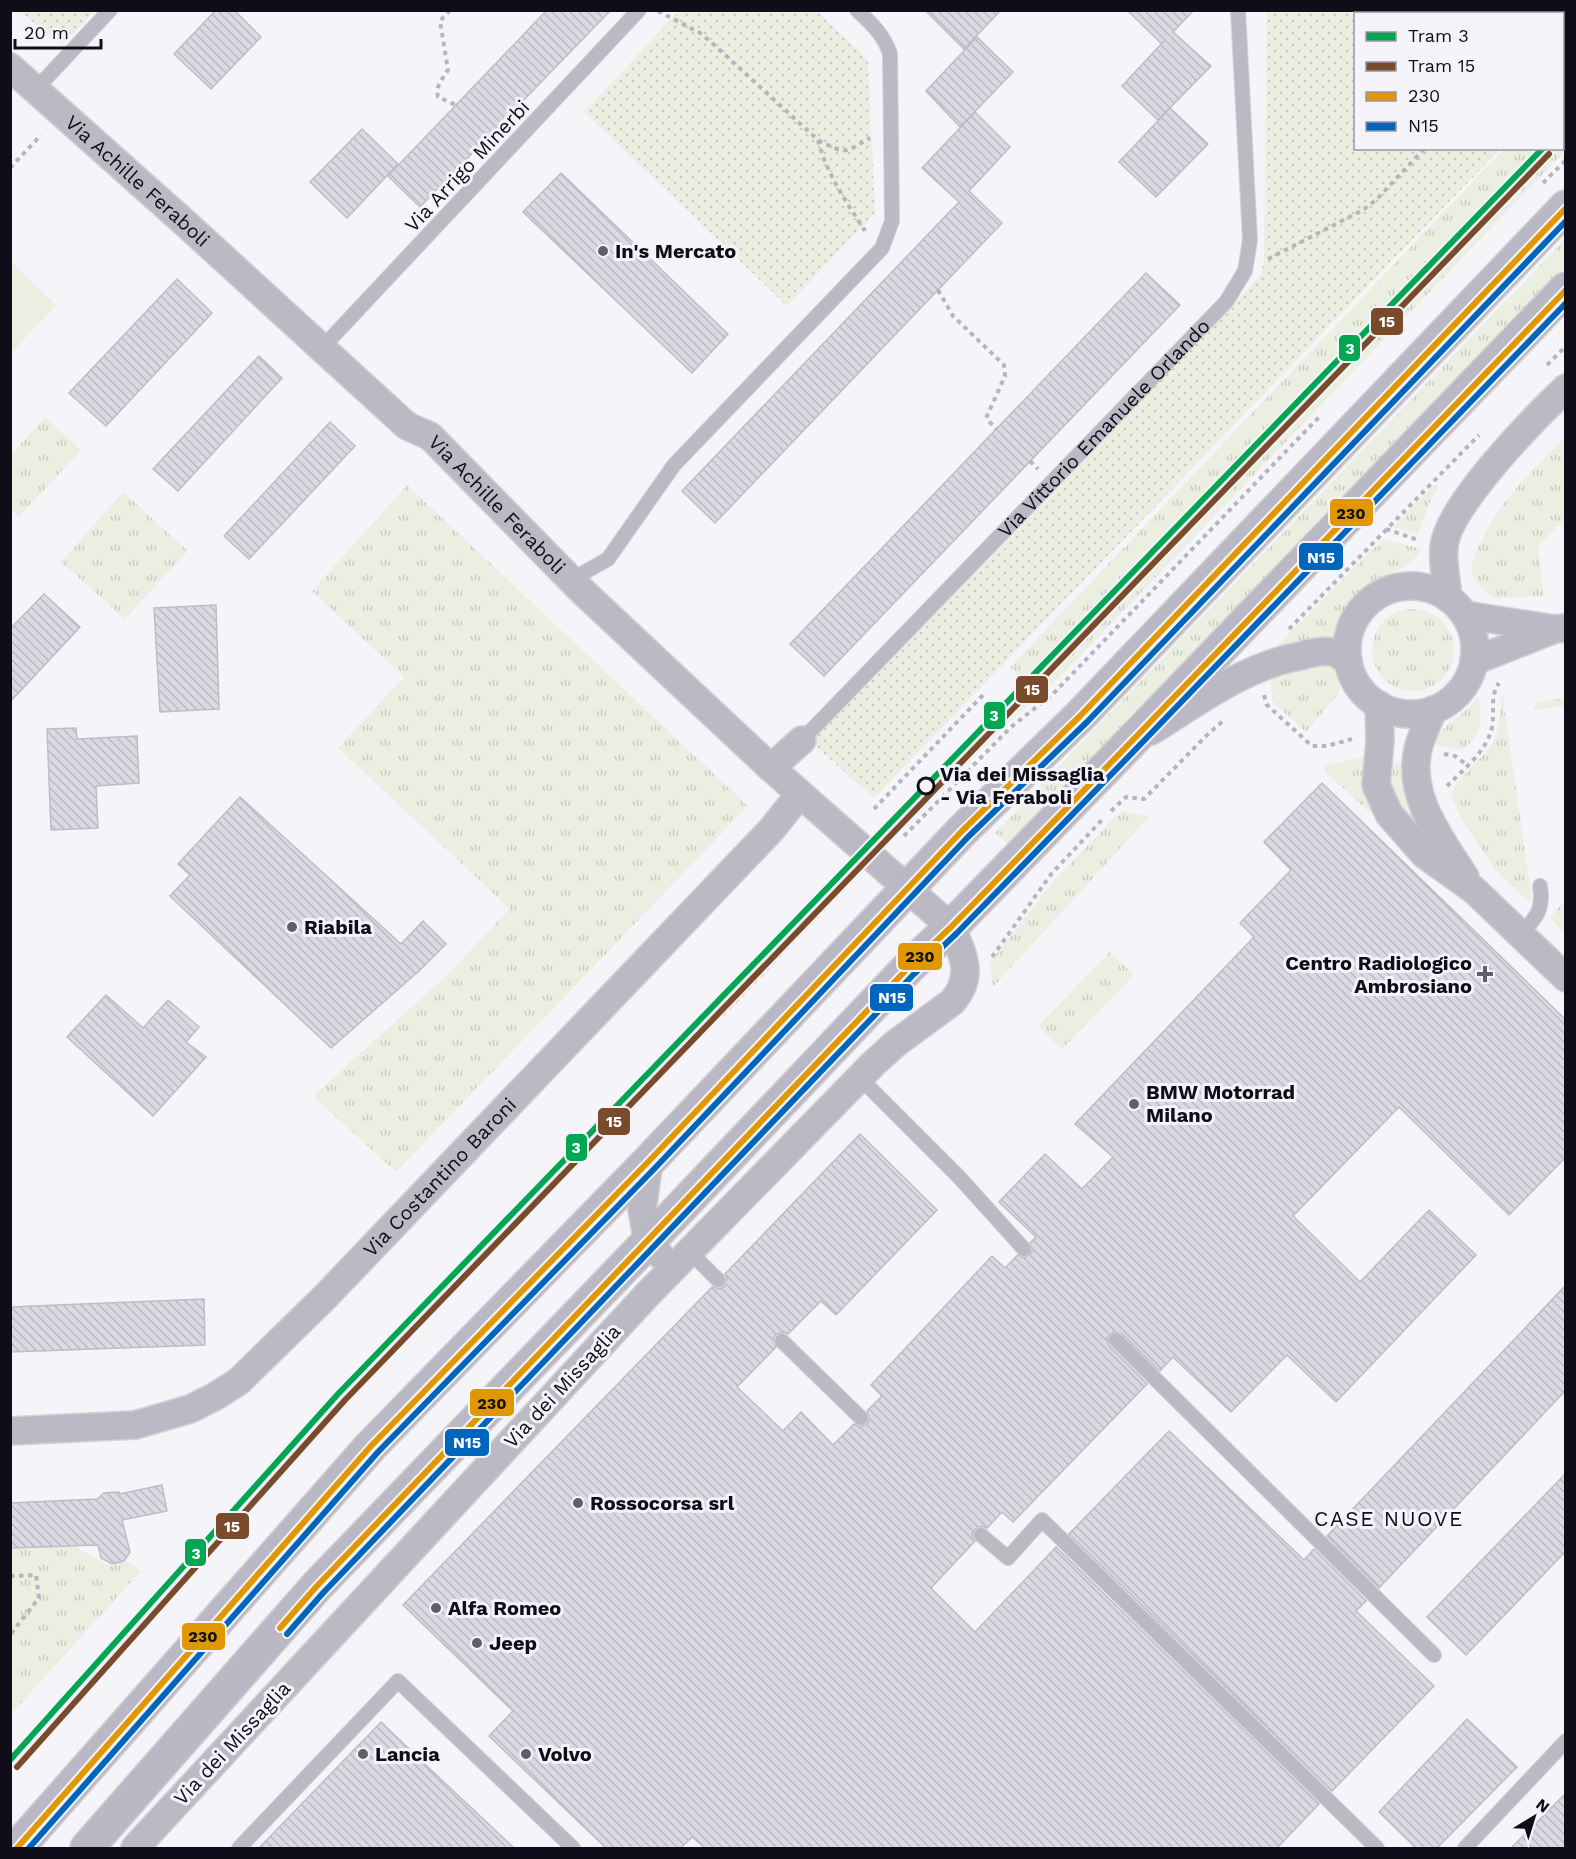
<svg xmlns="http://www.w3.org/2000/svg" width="1576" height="1859" font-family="'Work Sans',sans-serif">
<defs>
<pattern id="grass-tufts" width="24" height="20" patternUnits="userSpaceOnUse" patternTransform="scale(1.5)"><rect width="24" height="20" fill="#ebefe2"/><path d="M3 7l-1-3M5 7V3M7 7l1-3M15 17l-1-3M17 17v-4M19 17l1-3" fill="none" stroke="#c8ccc1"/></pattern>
<pattern id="garden-dots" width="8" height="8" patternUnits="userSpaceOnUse" patternTransform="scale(1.5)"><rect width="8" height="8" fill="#ebefe2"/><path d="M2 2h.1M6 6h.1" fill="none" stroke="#c8ccc1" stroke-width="1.8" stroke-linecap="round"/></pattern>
<pattern id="building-back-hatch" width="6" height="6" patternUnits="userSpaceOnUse" patternTransform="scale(1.5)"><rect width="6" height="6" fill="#dbdae3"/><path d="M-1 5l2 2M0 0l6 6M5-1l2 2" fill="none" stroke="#bbbac2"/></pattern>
</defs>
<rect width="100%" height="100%" fill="#f5f4f9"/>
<g fill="url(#grass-tufts)">
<polygon points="1565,84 1565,151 1061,676 1010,721 908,825 901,820 1030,686 1010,667 1504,149 1562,148 1562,87"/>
<polygon points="1565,239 1565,267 1009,845 995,833"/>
<polygon points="45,417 81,450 19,517 11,509 11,455"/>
<path d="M1565 437V518L1538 547 1544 596 1494 598C1486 592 1476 585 1473 575 1469 562 1476 550 1482 540 1503 496 1533 471 1565 437Z"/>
<polygon points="1435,484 1439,486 1429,504 1418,534 1393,527"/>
<polygon points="407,485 748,806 396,1172 313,1096 446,976 510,909 338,748 404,677 312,591"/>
<polygon points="123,492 188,551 125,619 61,562"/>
<path d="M1383 539 1422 549C1403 578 1374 574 1353 598 1344 609 1342 631 1332 640L1271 652Z"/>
<circle cx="1413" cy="650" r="41"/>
<polygon points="1326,664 1335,670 1340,682 1338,694 1306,732 1273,703 1270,677 1291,669"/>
<path d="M1502 692 1532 899 1529 902 1497 872 1460 817 1451 796C1455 778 1482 760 1492 744 1501 730 1500 708 1502 692Z"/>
<path d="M1478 697C1484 717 1480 740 1460 750L1433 744C1447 720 1463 717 1478 697Z"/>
<polygon points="1565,698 1565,706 1535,710 1534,707 1538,702"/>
<polygon points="1362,757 1365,759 1365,785 1374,810 1369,812 1326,772 1325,768 1327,765"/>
<polygon points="1388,762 1408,765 1432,841 1407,822 1389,790"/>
<polygon points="1121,811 1149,817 993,987 990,962 1052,883"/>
<polygon points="1565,900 1565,933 1550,918"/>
<polygon points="1110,952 1134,975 1062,1049 1038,1026"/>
<polygon points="74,1546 102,1562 111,1566 127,1561 141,1571 11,1714 11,1548"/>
</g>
<g fill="url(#garden-dots)">
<polygon points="680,10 817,11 868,60 875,213 787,306 584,112"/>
<polygon points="19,11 95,11 62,45"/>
<polygon points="1267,11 1565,11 1566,80 1563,83 1562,14 1356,14 1356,148 1500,149 874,798 811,742 1261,275 1264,260"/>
</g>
<polygon fill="#ebefe2" points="11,262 56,305 11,353 10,353"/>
<g fill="url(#building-back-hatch)" stroke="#bebdc5" stroke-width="1.5">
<polygon points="216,10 234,10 261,37 211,89 174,54"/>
<polygon points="547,10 611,10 420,207 388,176"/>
<polygon points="925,10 1001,10 964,49"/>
<polygon points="1127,10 1194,10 1173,32 1211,66 1158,120 1122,86 1164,41 1162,44"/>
<polygon points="977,37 1013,72 960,127 926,91"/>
<polygon points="1170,108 1208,144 1156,197 1119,162"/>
<polygon points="975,112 1010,147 969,191 1002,223 715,523 682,491 959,202 922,168"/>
<polygon points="362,129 398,164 347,218 310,182"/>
<polygon points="561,173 728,334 692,373 523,212"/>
<polygon points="1146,273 1180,305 824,676 790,644"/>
<polygon points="177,279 212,313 106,426 69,393"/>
<polygon points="259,356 282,378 178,491 153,469"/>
<polygon points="330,422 355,446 249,559 224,536"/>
<polygon points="44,594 80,627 10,702 10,629"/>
<polygon points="216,605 219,709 160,712 154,608"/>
<polygon points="76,728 77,739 137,736 139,783 96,786 98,828 51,830 47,729"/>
<polygon points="1322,783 1566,1020 1566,1157 1509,1215 1399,1107 1293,1216 1360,1282 1429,1210 1476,1255 1336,1402 1287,1355 1231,1412 1173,1357 1160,1371 1122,1334 1113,1332 1107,1338 1109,1346 1147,1384 1013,1522 1002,1512 987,1528 982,1526 975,1529 972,1534 975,1541 931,1588 975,1632 1056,1547 1319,1804 1277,1848 705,1848 692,1837 681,1848 606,1848 489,1736 513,1711 403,1605 712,1287 720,1289 725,1286 727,1278 725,1274 860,1134 937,1210 836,1315 821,1301 788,1334 784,1332 776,1334 773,1339 776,1347 737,1387 783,1431 801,1412 833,1445 854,1424 859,1427 867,1425 870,1420 867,1411 882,1396 871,1385 992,1256 1005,1268 1018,1255 1025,1258 1032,1252 1030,1243 1036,1237 999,1202 1045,1154 1082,1189 1113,1157 1075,1124 1254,937 1240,923 1291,870 1264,842"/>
<polygon points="240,797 401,944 423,921 446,944 419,971 331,1048 170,896 190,875 178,864"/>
<polygon points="106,995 143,1028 168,1000 199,1027 186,1042 206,1057 153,1116 67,1037"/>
<polygon points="1566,1285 1566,1390 1379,1588 1327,1536"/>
<polygon points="204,1299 205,1345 10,1352 10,1307"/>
<polygon points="1169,1431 1304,1560 1314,1549 1366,1601 1356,1611 1434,1686 1332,1791 1069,1534"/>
<polygon points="1566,1473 1566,1551 1466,1655 1427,1617"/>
<polygon points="162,1485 167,1511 122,1520 130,1552 124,1561 112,1564 101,1558 98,1545 10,1548 10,1503 97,1499 104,1493 119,1492 120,1494"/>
<polygon points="1467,1719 1517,1767 1437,1848 1416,1848 1379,1812"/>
<polygon points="381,1722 429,1768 514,1848 259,1848"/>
<polygon points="1566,1793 1566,1848 1511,1848"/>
</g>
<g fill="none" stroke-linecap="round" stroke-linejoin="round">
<g stroke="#d1d0d4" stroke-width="16">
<g id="service">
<polyline points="36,89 110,10"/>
<polyline points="322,348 639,10"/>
<path d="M571 580 608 559 674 465 882 248 892 221 890 54C884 35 872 24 857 10"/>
<path id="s1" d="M802 740 1226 302 1245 271 1250 240 1238 10"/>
<path d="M1520 935C1536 918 1544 910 1540 886"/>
<polyline points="860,1078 959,1177 1024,1249"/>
<polyline points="690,1252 718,1280"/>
<polyline points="1116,1340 1434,1655"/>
<polyline points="782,1341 861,1418"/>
<polyline points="981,1535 1008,1558 1042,1520 1377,1848"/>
<polyline points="239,1848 398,1681 573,1848"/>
<polyline points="1465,1848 1566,1741"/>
</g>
</g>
<g stroke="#d1d0d4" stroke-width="30">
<g id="minor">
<path id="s2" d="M10 67 185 223 407 426 430 436 580 589 771 768 951 927C963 954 975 976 952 1002L895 1044 873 1064 646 1296 135 1848"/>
<circle cx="1411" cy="650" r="64"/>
<path d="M1448 598C1447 582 1442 563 1444 547 1447 507 1535 417 1566 388"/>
<polyline points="1465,615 1554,629"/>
<polyline points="1474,661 1555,629 1566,628"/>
<polyline points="1379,705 1380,741 1376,785 1389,814 1425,855 1474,890 1566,978"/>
<path d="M1433 710C1428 723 1421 736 1418 749 1407 797 1441 839 1465 877"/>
<path d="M1151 731C1198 702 1245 666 1300 656 1310 653 1321 650 1332 652 1338 653 1343 658 1348 661"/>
<polyline points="771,768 802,740"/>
<polyline points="649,1161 642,1210 648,1242 659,1254"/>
<path id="s3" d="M10 1431 135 1425 190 1409 214 1397 238 1382 326 1296 772 829 800 794"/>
</g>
</g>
<g stroke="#d1d0d4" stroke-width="36">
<g id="secondary">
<polyline points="17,1848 371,1446 649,1161 962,831 1080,716 1566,207"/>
<polyline points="87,1848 316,1587 648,1242 908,968 951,927 1129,744 1566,289"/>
</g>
</g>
<g stroke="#b6b5be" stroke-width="4" stroke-dasharray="4.5 4.5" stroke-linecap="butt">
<path d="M450 10 440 21 448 70C443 79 435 86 438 97L456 105"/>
<polyline points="1366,10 1369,14"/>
<path d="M658 11 700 33 711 42 818 140C848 155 843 153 870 138"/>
<polyline points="1553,14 1556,10"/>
<path d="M818 140C827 175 846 201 865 231"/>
<polyline points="10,168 41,135"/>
<polyline points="1543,183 1566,160"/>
<polyline points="1268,259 1363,210 1377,199 1425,148"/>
<polyline points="938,290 953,316 1004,365 1005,376 987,416 987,419 996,429"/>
<polyline points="1547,365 1566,346"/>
<polyline points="1030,461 1038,469"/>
<polyline points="1386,529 1418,540"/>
<polyline points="1289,629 1479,435"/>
<polyline points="1264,695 1267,705 1312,746 1327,746 1352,739"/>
<polyline points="1444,754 1455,756 1467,765"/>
<path d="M1447 786C1462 771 1483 754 1490 734 1497 717 1488 698 1499 683"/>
<polyline points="874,809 985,693"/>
<polyline points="1111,811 1126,797 1144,799 1206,736 1224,720"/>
<polyline points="904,836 1011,727 1053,694 1320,416"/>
<polyline points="992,957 1052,873 1102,820"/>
<polyline points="722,1015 845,887"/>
<polyline points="10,1576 36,1575 39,1598 10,1635"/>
</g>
<use href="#service" stroke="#bbbac4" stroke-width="14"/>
<use href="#minor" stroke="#bbbac4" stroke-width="27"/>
<use href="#secondary" stroke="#bab8c4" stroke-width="33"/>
<g stroke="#f4f3fa" stroke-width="10">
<g id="bus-1">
<polyline points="280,1628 316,1587 908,968 951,927 1129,744 1566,290"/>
<polyline points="17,1848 371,1446 649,1161 962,831 1080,716 1566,208"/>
</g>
</g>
<g stroke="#f4f3fa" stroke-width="10">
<g id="bus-2">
<polyline points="287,1634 323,1593 914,974 957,933 1135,750 1566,303"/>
<polyline points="29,1848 378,1452 656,1167 968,837 1087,722 1566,221"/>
</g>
</g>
<use href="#bus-1" stroke="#e09702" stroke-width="6"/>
<use href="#bus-2" stroke="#0065bd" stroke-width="6"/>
<g stroke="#f4f3fa" stroke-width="10">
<polyline id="tram-1" points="10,1760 338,1394 1543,148"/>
</g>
<g stroke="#f4f3fa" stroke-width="10">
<polyline id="tram-2" points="17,1767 345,1400 1549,154"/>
</g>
<use href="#tram-1" stroke="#00a651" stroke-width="6"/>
<use href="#tram-2" stroke="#7a4b2a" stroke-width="6"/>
</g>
<g fill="#605e67" stroke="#f4f3fa" stroke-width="2">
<circle cx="603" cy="251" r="6"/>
<circle cx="292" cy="927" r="6"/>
<path d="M1482 965h6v6h6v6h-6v6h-6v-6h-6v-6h6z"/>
<circle cx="1134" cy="1104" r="6"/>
<circle cx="578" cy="1503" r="6"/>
<circle cx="436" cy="1608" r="6"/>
<circle cx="477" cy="1643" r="6"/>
<circle cx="363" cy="1754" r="6"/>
<circle cx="526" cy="1754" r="6"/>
</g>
<circle fill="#f4f3fa" stroke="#0f0e18" stroke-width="3" cx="926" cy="786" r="8"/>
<g text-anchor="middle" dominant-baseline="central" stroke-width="6" stroke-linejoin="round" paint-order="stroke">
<g font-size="20" fill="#0f0e18" stroke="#f4f3fa">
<text transform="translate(467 166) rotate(-47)">Via Arrigo Minerbi</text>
<text stroke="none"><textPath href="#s2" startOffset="171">Via Achille Feraboli</textPath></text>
<text stroke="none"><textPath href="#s1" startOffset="434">Via Vittorio Emanuele Orlando</textPath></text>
<text stroke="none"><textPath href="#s2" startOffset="656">Via Achille Feraboli</textPath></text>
<text stroke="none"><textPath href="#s3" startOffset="525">Via Costantino Baroni</textPath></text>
<text transform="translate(562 1386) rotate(-47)">Via dei Missaglia</text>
<text transform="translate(232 1743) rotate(-47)">Via dei Missaglia</text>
</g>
<g font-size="20" font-weight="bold" fill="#0f0e18" stroke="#f4f3fa" text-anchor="start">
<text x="615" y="251">In's Mercato</text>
<text x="304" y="927">Riabila</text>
<text x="1472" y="963" text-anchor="end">Centro Radiologico<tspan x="1472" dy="23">Ambrosiano</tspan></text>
<text x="1146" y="1092">BMW Motorrad<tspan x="1146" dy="23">Milano</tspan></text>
<text x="590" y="1503">Rossocorsa srl</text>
<text x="448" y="1608">Alfa Romeo</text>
<text x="489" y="1643">Jeep</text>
<text x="375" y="1754">Lancia</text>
<text x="538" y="1754">Volvo</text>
</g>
<g font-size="20" font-weight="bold" fill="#0f0e18" stroke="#f4f3fa" text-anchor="start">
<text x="940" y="774">Via dei Missaglia<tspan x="940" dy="23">- Via Feraboli</tspan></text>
</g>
<g font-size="21" letter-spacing="1.5" fill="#0f0e18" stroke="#f4f3fa">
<text x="1389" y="1518">CASE NUOVE</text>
</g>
</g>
<g stroke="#f4f3fa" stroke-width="2">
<rect x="1370" y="307" width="34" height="29" rx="6" fill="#7a4b2a"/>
<rect x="1338" y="334" width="23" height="28" rx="6" fill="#00a651"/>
<rect x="1329" y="498" width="45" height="29" rx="6" fill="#e09702"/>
<rect x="1298" y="542" width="46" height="29" rx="6" fill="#0065bd"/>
<rect x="1015" y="675" width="34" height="29" rx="6" fill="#7a4b2a"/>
<rect x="983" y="701" width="23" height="29" rx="6" fill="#00a651"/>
<rect x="897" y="942" width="46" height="29" rx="6" fill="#e09702"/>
<rect x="869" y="983" width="45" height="29" rx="6" fill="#0065bd"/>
<rect x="597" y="1107" width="34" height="29" rx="6" fill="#7a4b2a"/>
<rect x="565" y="1133" width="23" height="29" rx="6" fill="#00a651"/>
<rect x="469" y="1388" width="46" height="29" rx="6" fill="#e09702"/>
<rect x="444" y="1428" width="46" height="29" rx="6" fill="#0065bd"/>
<rect x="215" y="1512" width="35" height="28" rx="6" fill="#7a4b2a"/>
<rect x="184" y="1538" width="23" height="29" rx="6" fill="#00a651"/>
<rect x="181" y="1622" width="45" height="29" rx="6" fill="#e09702"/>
</g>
<g font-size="16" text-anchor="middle" font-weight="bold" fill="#fff">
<text x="1387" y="327">15</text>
<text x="1350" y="354">3</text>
<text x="1321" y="563">N15</text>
<text x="1032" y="695">15</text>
<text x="994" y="721">3</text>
<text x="892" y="1003">N15</text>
<text x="614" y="1127">15</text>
<text x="576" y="1153">3</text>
<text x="467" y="1448">N15</text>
<text x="232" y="1532">15</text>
<text x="196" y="1559">3</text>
</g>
<g font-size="16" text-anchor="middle" font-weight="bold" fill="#111">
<text x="1351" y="519">230</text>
<text x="920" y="962">230</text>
<text x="492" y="1409">230</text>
<text x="203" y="1642">230</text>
</g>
<rect width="1576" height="1859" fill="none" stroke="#0f0e18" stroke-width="24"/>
<rect x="1354" y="12" width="210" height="138" fill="#f4f3fa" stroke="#9897a0" stroke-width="1.5"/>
<rect x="1366" y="32" width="30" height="9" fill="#00a651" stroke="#9897a0" stroke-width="1.5"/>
<text x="1408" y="42" font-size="18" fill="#0f0e18">Tram 3</text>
<rect x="1366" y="62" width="30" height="9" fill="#7a4b2a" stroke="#9897a0" stroke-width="1.5"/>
<text x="1408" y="72" font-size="18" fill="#0f0e18">Tram 15</text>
<rect x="1366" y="92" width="30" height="9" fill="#e09702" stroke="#9897a0" stroke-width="1.5"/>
<text x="1408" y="102" font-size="18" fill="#0f0e18">230</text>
<rect x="1366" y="122" width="30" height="9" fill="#0065bd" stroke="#9897a0" stroke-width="1.5"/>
<text x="1408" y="132" font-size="18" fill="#0f0e18">N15</text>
<g transform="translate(1534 1817) rotate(38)" stroke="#f4f3fa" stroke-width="4.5" paint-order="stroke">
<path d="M0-4.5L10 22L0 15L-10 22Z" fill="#0f0e18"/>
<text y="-9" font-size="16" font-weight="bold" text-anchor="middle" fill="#0f0e18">N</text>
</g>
<path d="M15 39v9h86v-9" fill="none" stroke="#0f0e18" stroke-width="3"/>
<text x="24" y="39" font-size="18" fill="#0f0e18" stroke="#f4f3fa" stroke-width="4.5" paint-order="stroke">20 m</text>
</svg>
